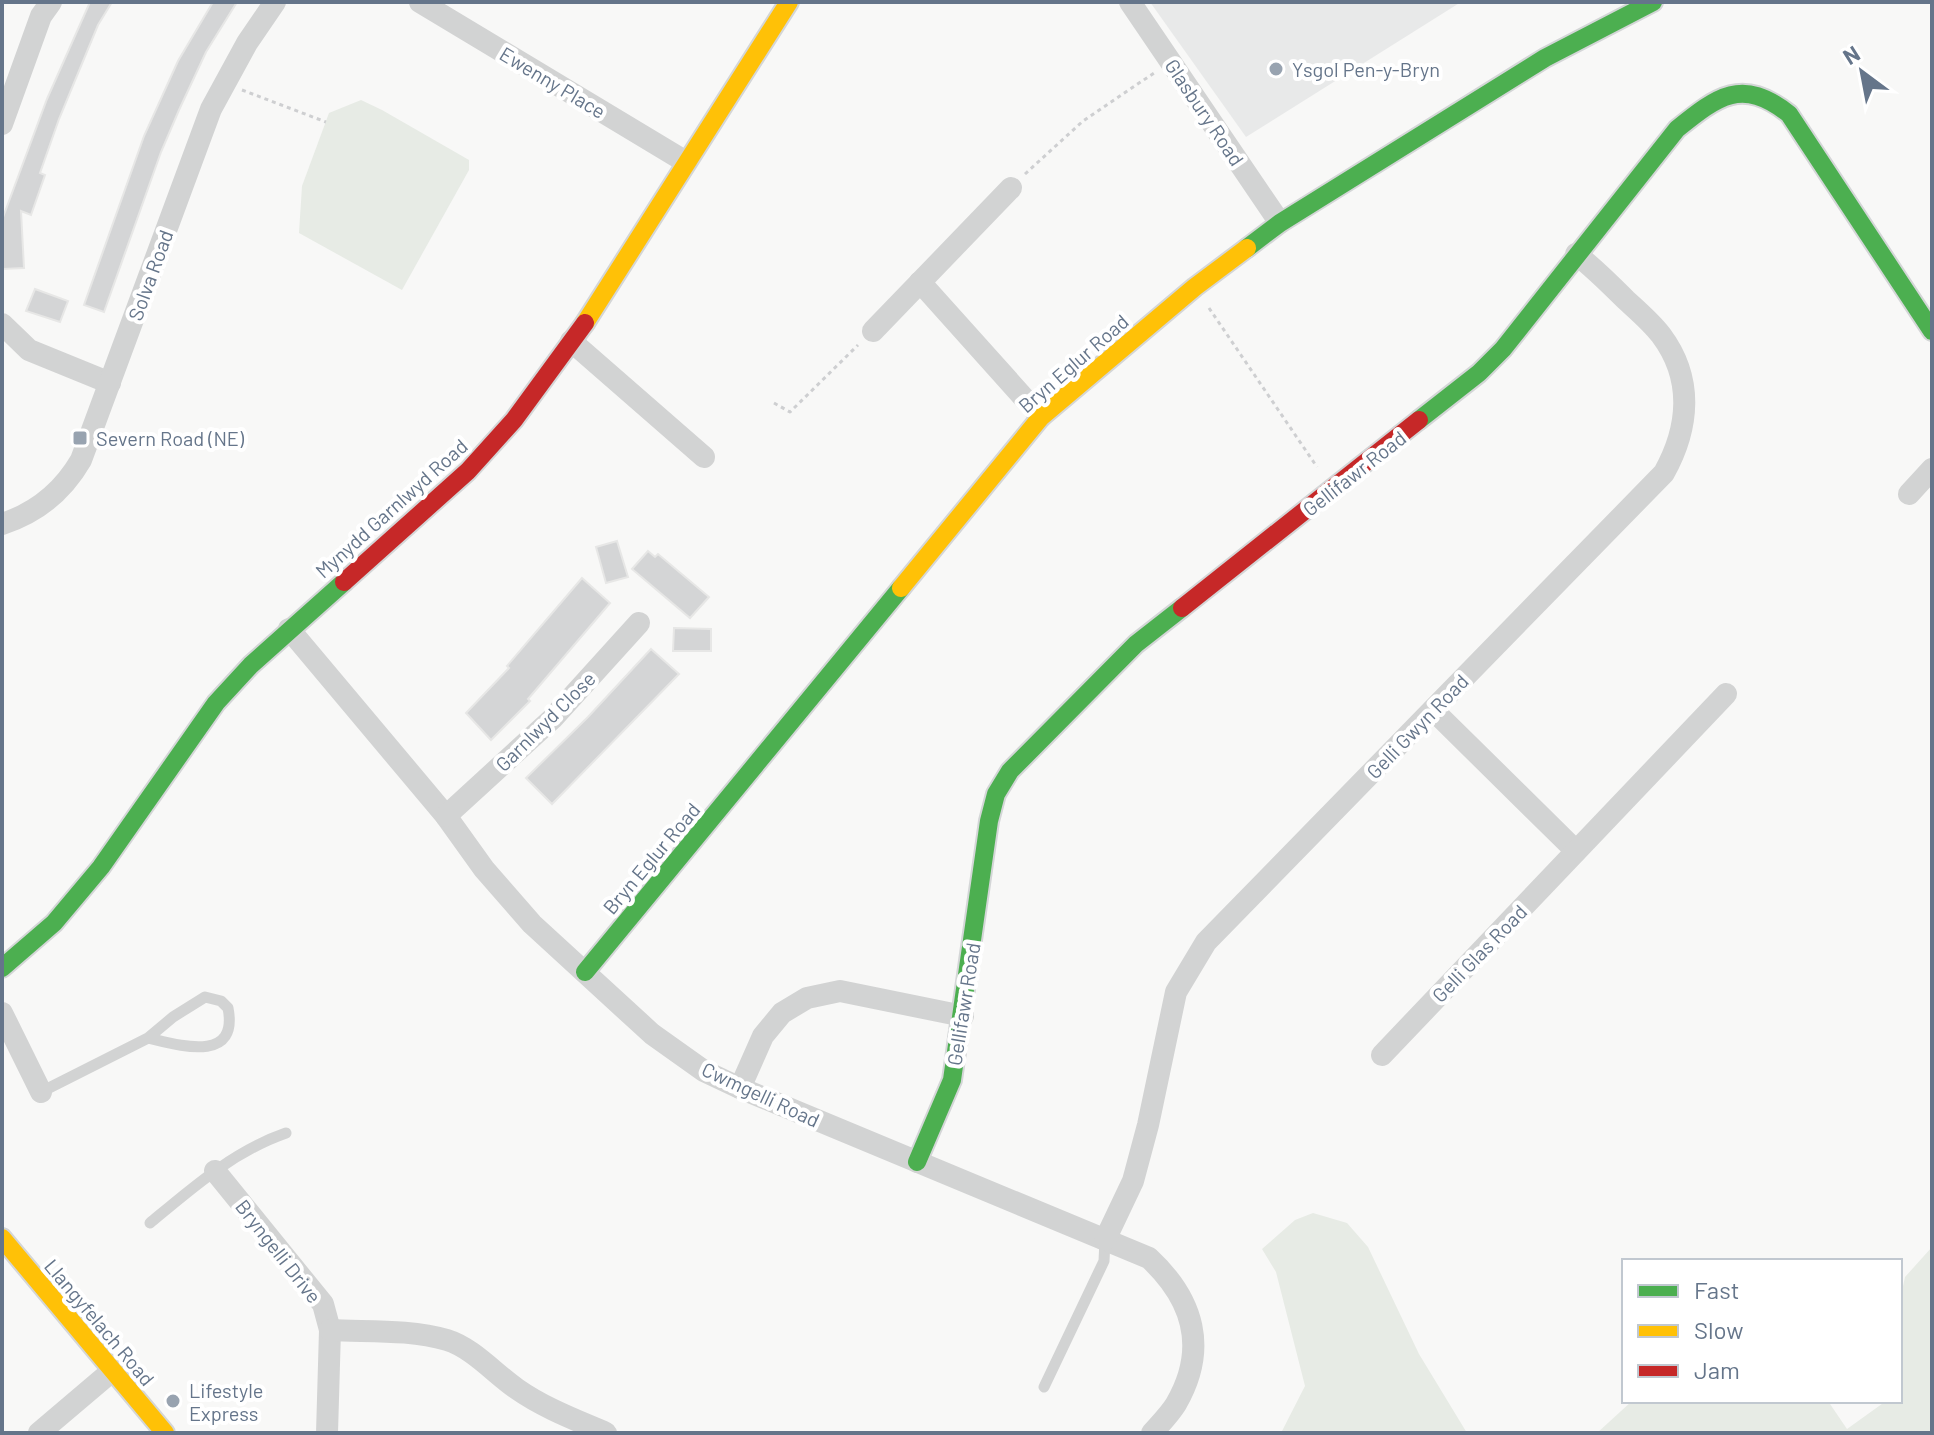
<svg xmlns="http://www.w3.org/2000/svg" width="1934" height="1435" font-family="Barlow,sans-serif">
<rect width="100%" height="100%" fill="#f8f8f7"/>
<polygon fill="#e8e9e9" points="1150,2 1461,2 1246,137"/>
<g fill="#e7ebe5">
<polygon points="361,100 382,110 469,160 469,170 402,290 299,233 302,186 329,113"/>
<polygon points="1313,1213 1347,1223 1368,1247 1419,1354 1467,1433 1281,1433 1305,1386 1276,1272 1262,1249 1295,1220"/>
<polygon points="1932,1247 1932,1433 1597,1433 1632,1401 1828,1401 1847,1429 1886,1401 1900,1401 1900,1300 1905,1277"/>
</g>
<g fill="#d4d5d6" stroke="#e7e7e6" stroke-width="2">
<polygon points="90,2 112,2 98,25 59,119 40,173 45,175 31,215 21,211 24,268 3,269 2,220 47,99"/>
<polygon points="213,2 237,2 206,52 179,110 161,152 104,312 84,305 144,136 178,61"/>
<polygon points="35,289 68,301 60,322 26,311"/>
<polygon points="617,541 628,577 606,583 596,547"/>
<polygon points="648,551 655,557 658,554 709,597 690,618 632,569"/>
<polygon points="582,578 610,603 528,699 530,701 491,740 466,713 509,668 507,666"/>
<polygon points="674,628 711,629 711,651 673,651"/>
<polygon points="651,649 679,674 552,804 526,778 588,717"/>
</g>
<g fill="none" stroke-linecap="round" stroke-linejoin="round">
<g stroke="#d4d6d7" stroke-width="22">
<g id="fast">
<polyline points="1247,248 1280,223 1545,58 1653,2"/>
<path d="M1419 420 1479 373 1503 349 1677 129C1718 96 1742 77 1789 114L1932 331"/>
<polyline points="2,968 54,923 101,867 216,703 251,665 344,582"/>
<polyline points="585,972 901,588"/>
<polyline points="917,1162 952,1080 989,821 996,794 1010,771 1136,644 1182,608"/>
</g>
</g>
<g stroke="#d4d6d7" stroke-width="22">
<g id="slow">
<polyline points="585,323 789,2"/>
<polyline points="901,588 1041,417 1195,287 1247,248"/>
<polyline points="2,1238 165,1433"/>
</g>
</g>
<g stroke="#d4d6d7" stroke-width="22">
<g id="jam">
<polyline points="344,582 468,471 514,420 585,323"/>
<polyline points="1182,608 1419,420"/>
</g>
</g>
<g stroke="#cecfd1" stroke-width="3" stroke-dasharray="4 4" stroke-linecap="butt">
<polyline points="242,90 326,122"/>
<polyline points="1025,174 1083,121 1154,73"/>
<polyline points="1209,308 1317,467"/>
<polyline points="774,403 790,412 858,345"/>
</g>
<g stroke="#d2d3d3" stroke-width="11">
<path d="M41 1092 148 1038 173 1017 205 997 221 1001 228 1008C239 1064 178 1045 148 1038"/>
<path d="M150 1223C192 1188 234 1151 286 1133"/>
<polyline points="1044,1387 1104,1261 1105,1240"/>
</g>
<g stroke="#d2d3d3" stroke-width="22">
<polyline points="420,2 686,162"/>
<polyline points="1130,2 1280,223"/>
<polyline points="2,124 41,16 51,2"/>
<polyline points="920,282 1041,417"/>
<polyline points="2,324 29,350 110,383"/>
<polyline points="873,331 1011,188"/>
<polyline points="571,341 704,457"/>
<polyline points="1909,494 1932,469"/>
<path d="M2 524C36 513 63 491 81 460L211 109 247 43 275 2"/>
<path d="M289 629 446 816 484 869 532 924 652 1034 704 1071 740 1088 1149 1258C1194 1300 1208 1349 1176 1404 1170 1414 1160 1424 1152 1433"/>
<polyline points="1433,710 1576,851"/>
<polyline points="446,816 552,719 639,623"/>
<polyline points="2,1013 41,1092"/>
<polyline points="1382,1055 1726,694"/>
<polyline points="740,1088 763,1036 782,1013 807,998 840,991 963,1016"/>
<polyline points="215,1171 323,1304 330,1330 327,1433"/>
<path d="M1105 1240 1133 1181 1148 1125 1176 992 1206 942 1664 473C1689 428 1694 379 1661 335 1651 322 1638 311 1626 300 1610 284 1594 268 1576 254"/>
<path d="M330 1330C368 1332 410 1329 447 1340 473 1348 495 1374 517 1389 544 1408 576 1420 606 1433"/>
<polyline points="39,1433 112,1371"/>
</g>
<use href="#fast" stroke="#4caf50" stroke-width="18"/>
<use href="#slow" stroke="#ffc107" stroke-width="18"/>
<use href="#jam" stroke="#c62828" stroke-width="18"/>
</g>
<g fill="#98a3b0" stroke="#fff" stroke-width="3">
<circle cx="1276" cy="69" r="8"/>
<rect x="72" y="430" width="16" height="16" rx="4"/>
<circle cx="173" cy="1401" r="8"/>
</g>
<g text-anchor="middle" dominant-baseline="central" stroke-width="8" stroke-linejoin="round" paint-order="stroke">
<g font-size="20" fill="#65758a" stroke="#fff" text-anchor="start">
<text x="1292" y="69">Ysgol Pen-y-Bryn</text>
<text x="96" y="438">Severn Road (NE)</text>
<text x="189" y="1390">Lifestyle<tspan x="189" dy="23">Express</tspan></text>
</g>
<g font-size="20" fill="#65758a" stroke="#fff">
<text transform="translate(553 82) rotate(31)">Ewenny Place</text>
<text transform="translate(1205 112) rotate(56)">Glasbury Road</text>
<text transform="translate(150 275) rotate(-70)">Solva Road</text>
<text transform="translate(1073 363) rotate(-41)">Bryn Eglur Road</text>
<text transform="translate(1354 473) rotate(-38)">Gellifawr Road</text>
<text transform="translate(391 508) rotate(-42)">Mynydd Garnlwyd Road</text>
<text transform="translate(545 721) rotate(-45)">Garnlwyd Close</text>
<text transform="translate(1417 726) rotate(-46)">Gelli Gwyn Road</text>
<text transform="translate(651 858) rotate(-50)">Bryn Eglur Road</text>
<text transform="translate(1479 953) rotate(-46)">Gelli Glas Road</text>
<text transform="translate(963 1004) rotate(-81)">Gellifawr Road</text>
<text transform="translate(761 1094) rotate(25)">Cwmgelli Road</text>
<text transform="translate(279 1251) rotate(52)">Bryngelli Drive</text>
<text transform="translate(100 1322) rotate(50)">Llangyfelach Road</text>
</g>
</g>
<rect width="1934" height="1435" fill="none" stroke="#65758a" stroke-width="8"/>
<rect x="1622" y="1259" width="280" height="144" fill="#ffffff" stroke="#c1c8d0" stroke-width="2"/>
<rect x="1638" y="1285" width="40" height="12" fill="#4caf50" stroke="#c1c8d0" stroke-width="2"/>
<text x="1694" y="1299" font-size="24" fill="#65758a">Fast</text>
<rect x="1638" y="1325" width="40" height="12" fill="#ffc107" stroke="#c1c8d0" stroke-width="2"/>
<text x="1694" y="1339" font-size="24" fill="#65758a">Slow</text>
<rect x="1638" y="1365" width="40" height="12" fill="#c62828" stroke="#c1c8d0" stroke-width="2"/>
<text x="1694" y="1379" font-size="24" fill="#65758a">Jam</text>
<g transform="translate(1862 72) rotate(328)" stroke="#ffffff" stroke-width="6" paint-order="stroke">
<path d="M0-6L14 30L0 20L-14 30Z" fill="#65758a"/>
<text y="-12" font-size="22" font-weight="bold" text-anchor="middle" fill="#65758a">N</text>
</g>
</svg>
